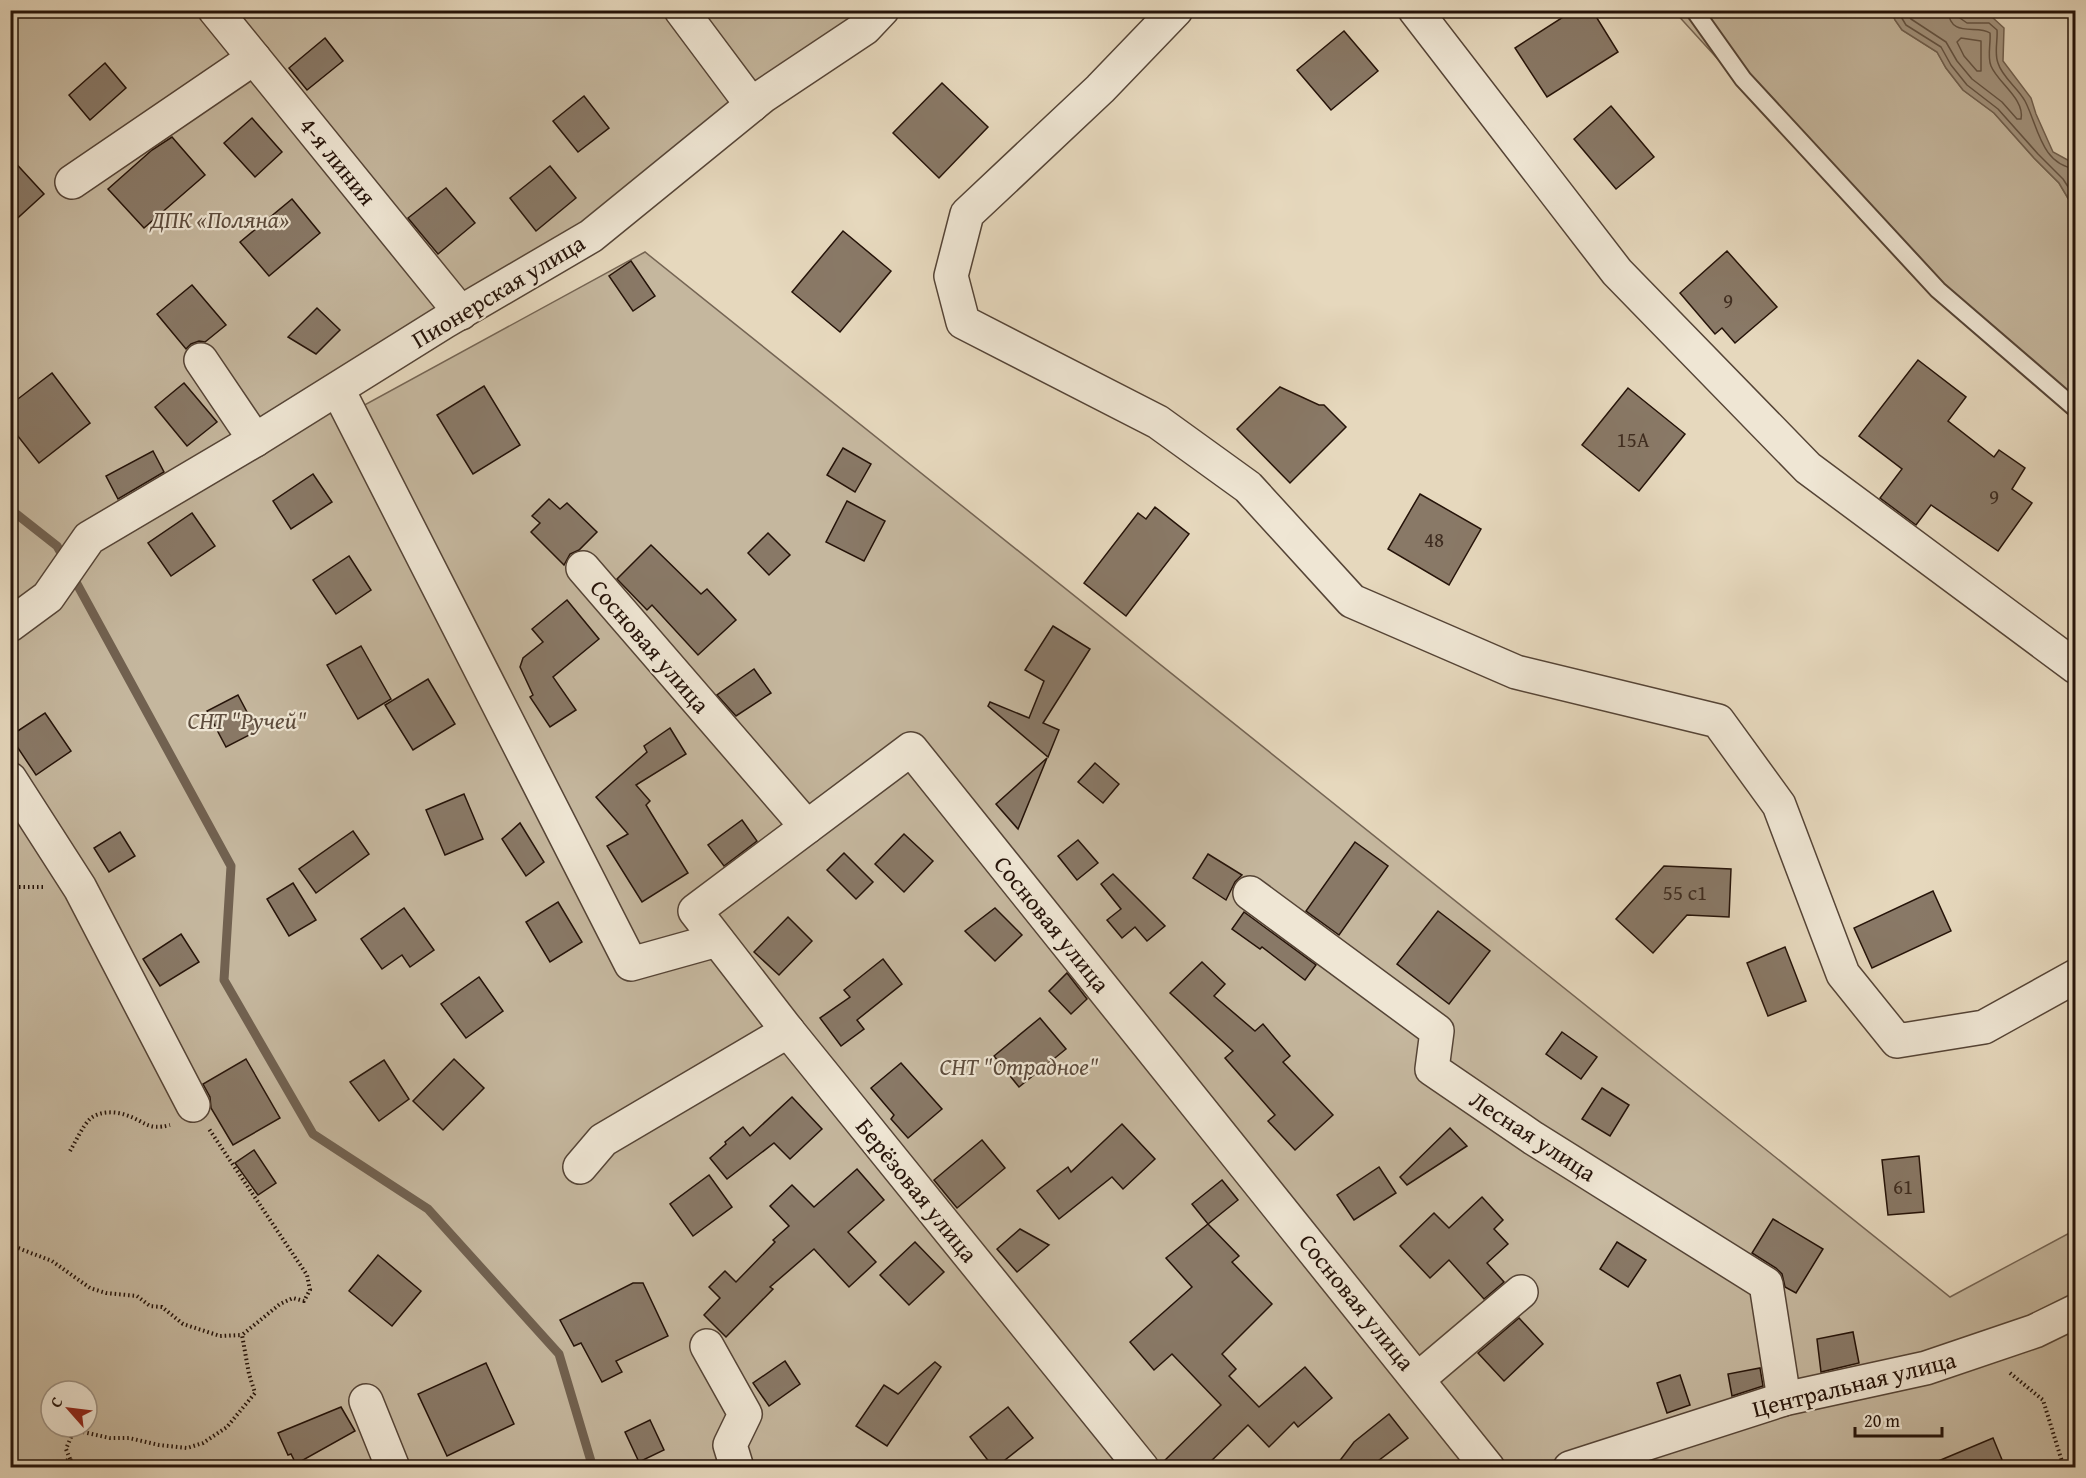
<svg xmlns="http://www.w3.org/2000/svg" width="2086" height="1478" font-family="'Gentium Book Plus',serif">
<rect width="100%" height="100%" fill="#e6d8bd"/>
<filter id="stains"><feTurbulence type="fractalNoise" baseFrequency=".00333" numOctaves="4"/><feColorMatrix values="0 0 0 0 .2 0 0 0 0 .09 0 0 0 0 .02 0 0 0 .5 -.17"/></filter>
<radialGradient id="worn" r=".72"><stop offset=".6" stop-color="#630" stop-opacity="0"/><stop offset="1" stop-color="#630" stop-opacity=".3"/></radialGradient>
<g fill="#c5b79e" stroke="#756554" stroke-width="1.5" fill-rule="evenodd">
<path d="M10 11H882L591 236 336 391 350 413 645 252 1950 1297 2075 1230V1467H11ZM51 1391H87V1427H51Z"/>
<polygon points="1674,11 1891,11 1895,20 1902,30 1937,52 1946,68 1963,90 1994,113 2034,158 2059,183 2075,210 2075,420 1932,294"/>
</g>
<polygon fill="#a49580" stroke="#716150" stroke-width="1.5" points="1891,11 1960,11 1968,17 1992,17 2004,28 2003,61 2031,98 2036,114 2053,152 2075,164 2075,210 2059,183 2034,158 1994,113 1963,90 1946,68 1937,52 1902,30 1895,20"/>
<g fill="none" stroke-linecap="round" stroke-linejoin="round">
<g stroke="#645444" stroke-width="1.5">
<polyline points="1897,10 1906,25 1941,47 1951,65 1967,85 1998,109 2038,154 2063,179 2076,199"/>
<path d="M1905 10 1911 19 1946 42 1957 61 1972 79 2002 102 2017 119H2021C2025 99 1998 83 1991 66 1987 57 1991 43 1990 33 1977 24 1950 39 1948 10"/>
<path d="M1955 10 1957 16 1967 23H1989L1997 30C1998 40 1994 53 1998 63 2002 77 2018 88 2025 101 2038 126 2041 165 2076 169"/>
<polygon points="1961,38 1981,41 1981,71 1977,71 1964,56 1957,42"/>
</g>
<g stroke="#716150" stroke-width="9">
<polyline points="10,509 57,546 65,560"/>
<polyline points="71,573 231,866 224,980 313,1134 428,1209 559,1354 593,1468"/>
</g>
</g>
<g fill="#897967" stroke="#251309" stroke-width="1.5">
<polygon points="1574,10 1592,10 1618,52 1547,97 1515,48"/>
<polygon points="1344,31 1378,71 1331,110 1297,70"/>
<polygon points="325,38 343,61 307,90 289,68"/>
<polygon points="105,63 126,88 90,120 69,95"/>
<polygon points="942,83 988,127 939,178 893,133"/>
<polygon points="584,96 609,128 578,152 553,121"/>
<polygon points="1611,106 1654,157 1616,189 1574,139"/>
<polygon points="252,118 282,152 255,177 224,143"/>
<polygon points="172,137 205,175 144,228 108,189 152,150"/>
<polygon points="10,157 44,194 10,225"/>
<polygon points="550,166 576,198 536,231 510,198"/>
<polygon points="446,188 475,223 438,254 408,218"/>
<polygon points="292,199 320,233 269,276 240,242"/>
<polygon points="843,231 891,271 840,332 792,292"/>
<polygon points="1727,251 1777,307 1735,343 1722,328 1715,334 1680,293"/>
<polygon points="631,261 655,296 633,311 609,276"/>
<polygon points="192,285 226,325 205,342 199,341 191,344 186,349 157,314"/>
<polygon points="317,308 340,330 316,354 288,337"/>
<polygon points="1918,360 1966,397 1948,421 1994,457 1999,450 2025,468 2012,489 2032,503 1998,551 1931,505 1916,525 1880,498 1902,469 1859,436"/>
<polygon points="52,373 90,423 39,463 10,426 10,405"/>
<polygon points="184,383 217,422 187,446 155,407"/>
<polygon points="484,386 520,445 473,474 437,415"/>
<polygon points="1280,387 1319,405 1324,405 1346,427 1290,483 1237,429"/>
<polygon points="1628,388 1685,434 1639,491 1582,445"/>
<polygon points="843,448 871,464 855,492 827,475"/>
<polygon points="153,451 164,472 118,499 106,476"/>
<polygon points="313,474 332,502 291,529 273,501"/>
<polygon points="1420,494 1481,529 1449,585 1388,549"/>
<polygon points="549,499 560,509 567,503 597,532 579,550 570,554 564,565 531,532 540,523 532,516"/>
<polygon points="847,501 885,521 864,561 826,542"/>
<polygon points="1155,507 1189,534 1126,616 1084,583 1138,513 1146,519"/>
<polygon points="192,513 215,546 171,576 148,543"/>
<polygon points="768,533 790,555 769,575 748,553"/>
<polygon points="651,545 701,594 707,589 736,620 698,655 652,605 647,610 617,579"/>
<polygon points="349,556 371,590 336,614 313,580"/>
<polygon points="567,600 599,639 553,677 576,710 550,727 530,697 533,695 520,667 523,658 543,642 532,629"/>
<polygon points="1053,626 1090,649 1043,723 1059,730 1048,757 988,706 990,702 1029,718 1044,681 1025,670"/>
<polygon points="361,646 391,699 358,719 327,665"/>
<polygon points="754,669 771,693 736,716 717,695"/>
<polygon points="428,679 455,724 413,750 385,705"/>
<polygon points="238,695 257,731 226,747 207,711"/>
<polygon points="45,713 71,751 36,775 10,736"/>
<polygon points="670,728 686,754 636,785 650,801 646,805 688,873 642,902 607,846 628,834 596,797 647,752 644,746"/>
<polygon points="1047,758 1018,829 996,804"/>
<polygon points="1095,763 1119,784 1103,803 1078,782"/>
<polygon points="464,794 483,839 445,855 426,810"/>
<polygon points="742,820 757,841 724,866 708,845"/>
<polygon points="520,823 544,862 526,876 502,839"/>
<polygon points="353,831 369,854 316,893 299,869"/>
<polygon points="120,832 135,856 109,872 94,848"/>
<polygon points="904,834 933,861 904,892 875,864"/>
<polygon points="1078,840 1098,863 1077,880 1058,856"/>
<polygon points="1355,842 1388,866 1339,935 1306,911"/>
<polygon points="844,853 873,882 856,899 827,870"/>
<polygon points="1208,854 1242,875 1235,882 1226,900 1193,878"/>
<polygon points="1664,866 1731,869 1729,917 1687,915 1653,953 1616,919"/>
<polygon points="1113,874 1165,926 1147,941 1135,927 1122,938 1107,920 1121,909 1101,884"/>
<polygon points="293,883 316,920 289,936 267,899"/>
<polygon points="1933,891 1951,931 1872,968 1854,928"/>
<polygon points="558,902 582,942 550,962 526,922"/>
<polygon points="404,908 434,950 410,967 402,955 382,969 361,939"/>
<polygon points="995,908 1022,935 995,961 965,931"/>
<polygon points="1438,911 1490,951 1449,1004 1397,964"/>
<polygon points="1244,912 1316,965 1305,980 1262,947 1260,949 1232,929"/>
<polygon points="788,917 812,941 779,975 754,952"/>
<polygon points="181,934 199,962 160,986 143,959"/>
<polygon points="1785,947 1806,1001 1768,1016 1747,963"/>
<polygon points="883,959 902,984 857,1020 864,1029 841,1046 820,1018 850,997 844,990"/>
<polygon points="1202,962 1225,984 1214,996 1255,1031 1263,1024 1290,1056 1283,1062 1333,1115 1295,1150 1268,1121 1275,1115 1225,1058 1233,1051 1170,993"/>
<polygon points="1067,973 1087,999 1071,1014 1049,991"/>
<polygon points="479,977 503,1011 466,1038 441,1004"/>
<polygon points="1040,1018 1066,1049 1019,1087 994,1056"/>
<polygon points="1562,1032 1597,1057 1581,1079 1546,1054"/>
<polygon points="246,1059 280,1118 233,1145 211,1108 210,1097 203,1084"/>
<polygon points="454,1059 484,1088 443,1130 413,1101"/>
<polygon points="384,1060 409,1099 379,1121 350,1082"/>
<polygon points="901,1063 942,1109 908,1138 891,1119 894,1115 871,1088"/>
<polygon points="1602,1088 1629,1105 1610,1136 1582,1119"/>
<polygon points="792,1097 822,1129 790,1159 774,1143 727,1179 710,1158 726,1144 725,1142 743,1127 750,1136"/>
<polygon points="1122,1124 1155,1159 1123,1189 1112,1177 1059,1219 1037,1191 1068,1167 1071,1172"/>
<polygon points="1450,1128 1467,1146 1407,1185 1400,1177"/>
<polygon points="982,1140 1005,1168 957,1208 934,1180"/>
<polygon points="254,1150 276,1183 258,1195 235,1163"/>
<polygon points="1919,1156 1924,1212 1888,1215 1882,1160"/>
<polygon points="1379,1167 1396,1193 1354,1220 1337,1195"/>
<polygon points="857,1169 884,1200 848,1232 876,1262 849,1287 814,1249 770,1287 773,1289 726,1337 704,1315 720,1298 709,1287 725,1271 736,1282 775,1242 773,1240 789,1226 770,1206 792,1185 814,1207"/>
<polygon points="709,1175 732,1207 693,1236 670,1204"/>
<polygon points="1222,1180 1238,1200 1208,1224 1192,1204"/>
<polygon points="1482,1197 1503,1220 1494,1229 1508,1244 1487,1263 1504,1282 1484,1299 1449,1260 1430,1278 1400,1246 1434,1213 1449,1228"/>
<polygon points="1773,1219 1823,1249 1796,1293 1785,1287 1782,1274 1776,1268 1752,1253"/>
<polygon points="1208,1224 1239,1256 1232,1262 1272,1304 1222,1354 1236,1369 1229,1376 1259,1407 1305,1367 1332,1398 1298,1427 1294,1422 1269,1447 1248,1425 1205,1467 1160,1467 1160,1465 1221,1405 1172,1354 1154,1370 1130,1342 1192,1287 1166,1258"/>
<polygon points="1020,1229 1049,1245 1017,1272 997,1249"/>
<polygon points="915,1242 944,1272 909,1305 880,1275"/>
<polygon points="1617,1242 1646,1260 1628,1287 1600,1269"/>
<polygon points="378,1255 421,1291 392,1326 349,1291"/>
<polygon points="633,1283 643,1283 668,1336 616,1361 622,1372 602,1382 581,1343 574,1346 560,1320"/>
<polygon points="1519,1318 1543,1344 1504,1381 1478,1353"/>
<polygon points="1853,1332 1859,1363 1821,1372 1817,1339"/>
<polygon points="785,1361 800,1384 769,1406 753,1383"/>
<polygon points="935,1362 941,1367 887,1446 856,1426 884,1385 898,1394"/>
<polygon points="486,1363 514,1424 447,1456 418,1394"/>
<polygon points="1760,1368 1763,1386 1732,1396 1728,1374"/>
<polygon points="1680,1375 1690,1405 1667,1413 1657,1383"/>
<polygon points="341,1407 355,1431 296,1464 291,1454 288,1455 278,1433"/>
<polygon points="1008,1407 1033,1438 996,1467 993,1467 970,1437"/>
<polygon points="1389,1414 1408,1438 1370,1467 1335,1467 1354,1442"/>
<polygon points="650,1420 664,1450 639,1462 625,1432"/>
<polygon points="1993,1438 2005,1467 1924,1467"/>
</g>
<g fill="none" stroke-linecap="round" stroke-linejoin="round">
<g stroke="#554436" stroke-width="20">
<polyline id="service" points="1694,10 1743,79 1938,290 2076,409"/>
</g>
<g stroke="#554436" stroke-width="36">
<g id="minor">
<polyline points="215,10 461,313"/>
<polyline points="681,10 752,105"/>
<polyline points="1176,10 1100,89 967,214 951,276 963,322 1158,422 1248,487 1352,601 1516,672 1718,721 1779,805 1843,974 1897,1041 1984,1027 2076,976"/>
<polyline points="1415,10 1617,272 1808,468 2076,667"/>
<polyline points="72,182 254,58"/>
<polyline points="201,360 255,440"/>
<polyline points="338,390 631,964 717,940"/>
<polyline points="583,568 807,827"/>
<polyline points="10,625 48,597 89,538 255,440 444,322 591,236 763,96 865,28 882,10"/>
<polyline points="10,779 80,888 193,1105"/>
<polyline points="1250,893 1437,1031 1432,1069 1533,1138 1766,1284 1784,1399"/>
<polyline points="580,1167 603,1140 788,1031"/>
<polyline points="707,1346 745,1414 730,1445 737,1468"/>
<polyline points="1418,1379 1521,1292"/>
<polyline points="366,1401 393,1468"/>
<polyline points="1142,1468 788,1031 695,911 911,749 1488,1468"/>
<polyline points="1570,1468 1784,1399 1926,1368 2035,1331 2076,1311"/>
</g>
</g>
<g stroke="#251309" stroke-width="4" stroke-dasharray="1.5 3" stroke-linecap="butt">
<polyline points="10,887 44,887"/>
<path d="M70 1151C76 1141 82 1127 90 1119 99 1111 115 1111 126 1115 145 1121 147 1131 170 1125"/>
<polyline points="10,1245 52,1261 90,1288 106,1293 137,1296 150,1306 162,1307 183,1324 220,1336 242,1335"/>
<polyline points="2010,1373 2043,1400 2064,1468"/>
<polyline points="70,1459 66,1449 74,1430 110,1438 129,1438 159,1445 187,1448 203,1443 227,1427 255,1393 249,1374 242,1335 280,1304 293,1298 304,1301 310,1290 307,1275 209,1129"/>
<polyline points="50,1468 70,1459 76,1468"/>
</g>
<use href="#service" stroke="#efe6d4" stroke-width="16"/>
<use href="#minor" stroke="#efe6d4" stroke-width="33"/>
</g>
<g text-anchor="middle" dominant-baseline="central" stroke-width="4.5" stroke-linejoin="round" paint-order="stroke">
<g font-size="21" fill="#3e2c20">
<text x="1728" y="300">9</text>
<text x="1633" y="439">15А</text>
<text x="1994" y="496">9</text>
<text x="1434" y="539">48</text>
<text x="1685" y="892">55 с1</text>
<text x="1903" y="1186">61</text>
</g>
<g font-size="24" fill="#251309" stroke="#efe6d4">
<text transform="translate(338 161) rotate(51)">4-я линия</text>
<text transform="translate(498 291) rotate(-31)">Пионерская улица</text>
<text transform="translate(650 646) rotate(49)">Сосновая улица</text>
<text transform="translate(1052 924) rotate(51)">Сосновая улица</text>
<text transform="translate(1533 1136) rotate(33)">Лесная улица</text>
<text transform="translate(917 1190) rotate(51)">Берёзовая улица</text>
<text transform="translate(1357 1302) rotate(51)">Сосновая улица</text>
<text transform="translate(1854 1384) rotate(-14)">Центральная улица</text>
</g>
<g font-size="24" font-style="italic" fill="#5d4c3d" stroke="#efe6d4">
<text x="220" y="219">ДПК «Поляна»</text>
<text x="247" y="720">СНТ "Ручей"</text>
<text x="1019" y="1066">СНТ "Отрадное"</text>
</g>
</g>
<rect width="2086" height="1478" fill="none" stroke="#e6d8bd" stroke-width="36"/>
<rect x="12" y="12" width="2062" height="1454" fill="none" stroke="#251309" stroke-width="3"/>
<rect x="18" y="18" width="2050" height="1442" fill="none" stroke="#251309" stroke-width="1.5"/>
<g transform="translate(69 1409) rotate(298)"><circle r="28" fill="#efe6d4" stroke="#9e9283" stroke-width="1.5"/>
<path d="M0-4.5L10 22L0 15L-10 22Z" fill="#8f2418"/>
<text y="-9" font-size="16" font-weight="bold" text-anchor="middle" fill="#251309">С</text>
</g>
<path d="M1855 1427v9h87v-9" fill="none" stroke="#251309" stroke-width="3"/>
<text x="1864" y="1427" font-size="18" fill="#251309" stroke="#efe6d4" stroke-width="4.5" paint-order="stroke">20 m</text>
<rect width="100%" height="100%" filter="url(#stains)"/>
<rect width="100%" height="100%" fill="url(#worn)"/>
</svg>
